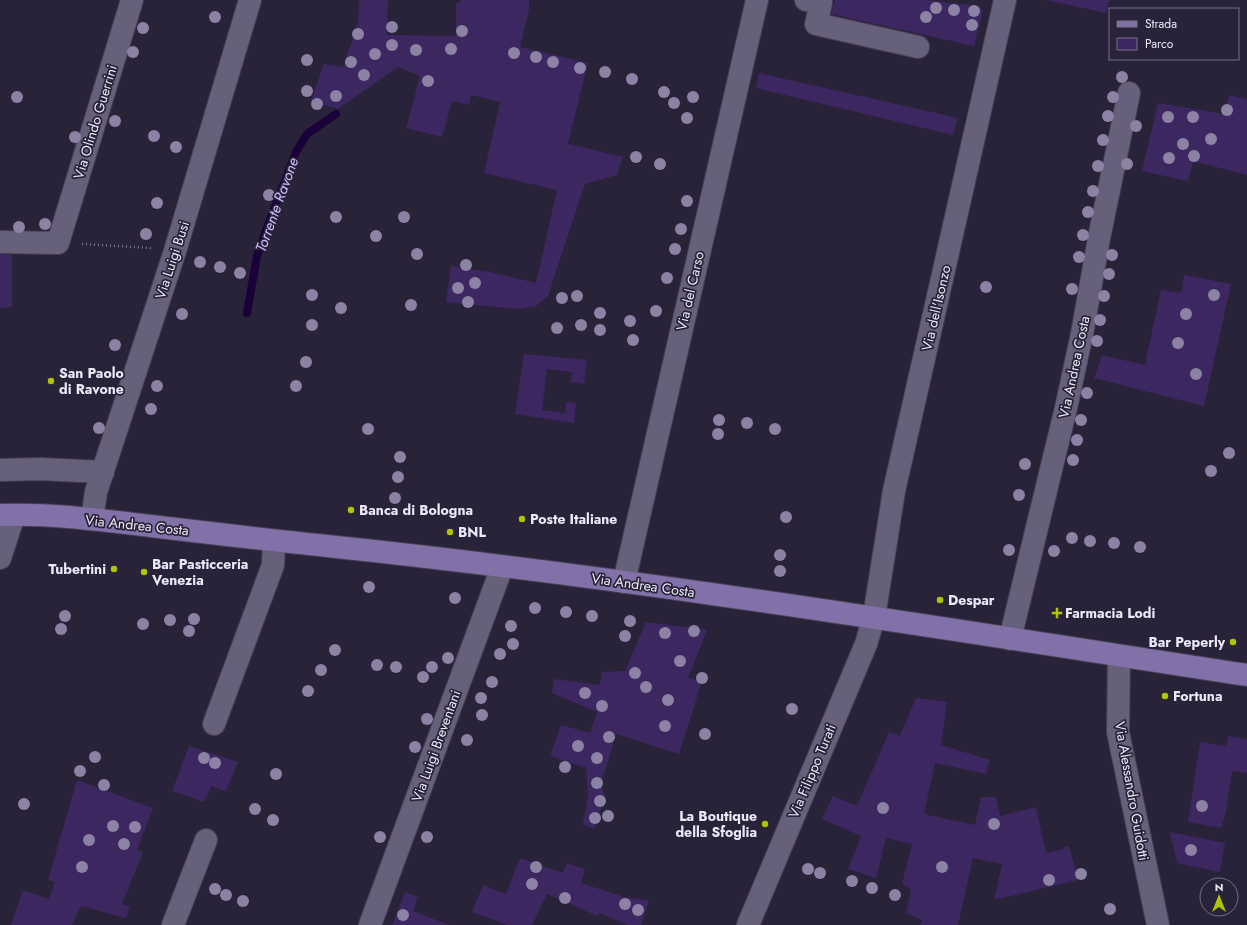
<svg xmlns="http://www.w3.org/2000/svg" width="1247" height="925" font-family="Jost,sans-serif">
<rect width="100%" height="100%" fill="#292339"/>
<g fill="#3c2761">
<polygon points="359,0 388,0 387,35 456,36 456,3 460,3 461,0 529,0 529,10 520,47 588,63 568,144 623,157 617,175 585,184 548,296 536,306 518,309 446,302 451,266 490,272 536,283 557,190 484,173 500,102 471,95 469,105 452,101 442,137 406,128 420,76 398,67 338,109 311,101 324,64 343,67 358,23"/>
<polygon points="835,0 925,0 979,6 983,10 974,46 831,14"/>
<polygon points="1046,0 1109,0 1106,13"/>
<polygon points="759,73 958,118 953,135 756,88"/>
<polygon points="1229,95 1247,99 1247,175 1193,161 1188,181 1142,171 1158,103 1224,114"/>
<polygon points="0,254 12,255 12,307 0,308"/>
<polygon points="1184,275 1231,284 1204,406 1094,378 1102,355 1145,365 1161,290 1181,293"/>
<polygon points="524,354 587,360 584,384 571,382 572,372 547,369 542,410 565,413 566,402 576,403 574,423 515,414"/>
<polygon points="646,622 707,630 688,678 702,681 679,754 616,734 601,785 605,797 594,829 583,824 588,796 586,768 550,756 561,725 590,733 597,712 552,693 554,679 600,685 602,672 625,671"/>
<polygon points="916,698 947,702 941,745 990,760 986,774 935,763 924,814 975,825 981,797 996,797 1000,816 1036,807 1046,853 1064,849 1064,847 1069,846 1078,880 994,900 1002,864 973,858 958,925 920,925 922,920 906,913 911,889 902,884 912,844 886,838 876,878 848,869 861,836 822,819 833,796 857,806 889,732 900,736"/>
<polygon points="1228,736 1247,739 1247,773 1232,771 1226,812 1221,828 1188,822 1200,742 1226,746"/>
<polygon points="189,746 238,762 226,791 211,786 204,802 172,791"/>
<polygon points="77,780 153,808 137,850 143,852 122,904 130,907 126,918 81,906 72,925 11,925 23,890 49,899 55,882 48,880"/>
<polygon points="1170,832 1225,843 1220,872 1177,863"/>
<polygon points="520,858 563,873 567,863 585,869 581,883 624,897 649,901 641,925 628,925 599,913 597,916 547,894 532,925 507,925 472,912 483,885 506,894"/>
<polygon points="405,892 418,897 413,911 449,925 392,925"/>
</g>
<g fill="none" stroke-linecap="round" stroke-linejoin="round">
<polyline stroke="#1a0139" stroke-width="8" points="247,313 257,256 265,233 296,152 307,134 336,114"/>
<g stroke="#464054" stroke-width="24">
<g id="minor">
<polyline points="806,0 821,3 816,24 918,47"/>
<polyline points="0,242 58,243 132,0"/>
<polyline points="0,470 40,469 103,472"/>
<polyline points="92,519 96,492 175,251 250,0"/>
<polyline points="0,558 14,515"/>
<polyline points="624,582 757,0"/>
<polyline points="1010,639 1066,408 1082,334 1100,233 1129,93"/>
<polyline points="1119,656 1118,732 1158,925"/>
<polyline points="214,724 273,565 274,541"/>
<polyline points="173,925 206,840"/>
<polyline points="370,925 502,567"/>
<polyline points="748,925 866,644 874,617 894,491 1005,0"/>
</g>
</g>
<g stroke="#464054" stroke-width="24">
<path id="major" d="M0 515C50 513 101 520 151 526 210 533 268 540 327 546 635 578 941 628 1247 675"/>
</g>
<polyline stroke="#7a7588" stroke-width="2.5" stroke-dasharray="1 3" stroke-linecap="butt" points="82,244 151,248"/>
<use href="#minor" stroke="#67607a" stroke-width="22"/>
<use href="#major" stroke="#8171a8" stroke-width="22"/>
</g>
<g fill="#8b82a4">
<circle cx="936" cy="8" r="6"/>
<circle cx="954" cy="10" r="6"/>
<circle cx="974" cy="11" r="6"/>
<circle cx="215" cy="17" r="6"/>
<circle cx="926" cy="17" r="6"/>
<circle cx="972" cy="25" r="6"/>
<circle cx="392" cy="27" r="6"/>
<circle cx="143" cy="28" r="6"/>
<circle cx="462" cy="31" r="6"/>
<circle cx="358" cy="34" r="6"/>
<circle cx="392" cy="45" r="6"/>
<circle cx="451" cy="49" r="6"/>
<circle cx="416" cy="50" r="6"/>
<circle cx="133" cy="52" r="6"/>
<circle cx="514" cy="53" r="6"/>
<circle cx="375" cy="54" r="6"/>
<circle cx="536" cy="57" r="6"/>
<circle cx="307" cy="60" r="6"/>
<circle cx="351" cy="62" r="6"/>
<circle cx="553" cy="62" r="6"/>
<circle cx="580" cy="68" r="6"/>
<circle cx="605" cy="72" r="6"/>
<circle cx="364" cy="75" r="6"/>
<circle cx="1122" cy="77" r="6"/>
<circle cx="632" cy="79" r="6"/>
<circle cx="428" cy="81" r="6"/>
<circle cx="307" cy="91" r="6"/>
<circle cx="664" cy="92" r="6"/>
<circle cx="336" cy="96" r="6"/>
<circle cx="17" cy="97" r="6"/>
<circle cx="693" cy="97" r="6"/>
<circle cx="1113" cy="97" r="6"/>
<circle cx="674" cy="103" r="6"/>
<circle cx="317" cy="104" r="6"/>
<circle cx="1227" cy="110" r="6"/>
<circle cx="1108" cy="116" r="6"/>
<circle cx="1168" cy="117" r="6"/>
<circle cx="1193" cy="117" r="6"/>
<circle cx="687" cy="118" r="6"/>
<circle cx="115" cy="121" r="6"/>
<circle cx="1136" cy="126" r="6"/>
<circle cx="154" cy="136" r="6"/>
<circle cx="75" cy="137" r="6"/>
<circle cx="1211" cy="139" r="6"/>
<circle cx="1103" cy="140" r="6"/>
<circle cx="1183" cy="144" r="6"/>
<circle cx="176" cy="147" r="6"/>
<circle cx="1194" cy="156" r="6"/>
<circle cx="636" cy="157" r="6"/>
<circle cx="1169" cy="158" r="6"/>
<circle cx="660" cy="164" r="6"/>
<circle cx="1127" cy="164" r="6"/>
<circle cx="1098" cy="166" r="6"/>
<circle cx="1093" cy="191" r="6"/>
<circle cx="269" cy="195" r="6"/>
<circle cx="687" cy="201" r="6"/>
<circle cx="157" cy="203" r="6"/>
<circle cx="1088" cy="212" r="6"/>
<circle cx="336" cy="217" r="6"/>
<circle cx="404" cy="217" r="6"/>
<circle cx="45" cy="224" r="6"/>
<circle cx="19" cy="227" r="6"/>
<circle cx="681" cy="229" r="6"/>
<circle cx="146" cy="234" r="6"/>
<circle cx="1083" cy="235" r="6"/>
<circle cx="376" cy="236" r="6"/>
<circle cx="675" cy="249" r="6"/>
<circle cx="417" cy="254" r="6"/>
<circle cx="1112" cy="255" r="6"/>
<circle cx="1079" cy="257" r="6"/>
<circle cx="200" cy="262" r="6"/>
<circle cx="466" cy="265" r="6"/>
<circle cx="220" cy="267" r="6"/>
<circle cx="240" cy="273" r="6"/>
<circle cx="1109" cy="274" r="6"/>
<circle cx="667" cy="278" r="6"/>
<circle cx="475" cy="283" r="6"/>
<circle cx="986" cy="287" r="6"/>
<circle cx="458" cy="288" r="6"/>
<circle cx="1072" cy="289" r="6"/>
<circle cx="312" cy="295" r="6"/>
<circle cx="1214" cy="295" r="6"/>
<circle cx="577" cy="296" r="6"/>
<circle cx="1104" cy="296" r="6"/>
<circle cx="562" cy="298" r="6"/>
<circle cx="468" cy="302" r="6"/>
<circle cx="411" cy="305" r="6"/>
<circle cx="341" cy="308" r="6"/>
<circle cx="656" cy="311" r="6"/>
<circle cx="600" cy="313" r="6"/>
<circle cx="182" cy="314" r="6"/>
<circle cx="1186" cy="314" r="6"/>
<circle cx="1100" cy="320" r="6"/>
<circle cx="630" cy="321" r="6"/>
<circle cx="312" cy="325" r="6"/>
<circle cx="581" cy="325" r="6"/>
<circle cx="557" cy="328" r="6"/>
<circle cx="600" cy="330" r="6"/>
<circle cx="633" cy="340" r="6"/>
<circle cx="1097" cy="341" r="6"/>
<circle cx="1178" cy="343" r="6"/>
<circle cx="115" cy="345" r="6"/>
<circle cx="306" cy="362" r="6"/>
<circle cx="1196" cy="374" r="6"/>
<circle cx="157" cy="386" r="6"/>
<circle cx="296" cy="386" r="6"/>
<circle cx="1087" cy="393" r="6"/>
<circle cx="151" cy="409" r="6"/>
<circle cx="719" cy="420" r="6"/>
<circle cx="1081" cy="420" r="6"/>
<circle cx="747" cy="423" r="6"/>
<circle cx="99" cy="428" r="6"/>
<circle cx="368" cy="429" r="6"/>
<circle cx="775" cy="429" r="6"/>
<circle cx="718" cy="434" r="6"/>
<circle cx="1077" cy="440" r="6"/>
<circle cx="1229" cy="453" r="6"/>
<circle cx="400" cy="457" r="6"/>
<circle cx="1073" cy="460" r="6"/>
<circle cx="1025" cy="464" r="6"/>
<circle cx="1211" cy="471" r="6"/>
<circle cx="398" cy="477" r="6"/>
<circle cx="1019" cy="495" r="6"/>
<circle cx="395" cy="498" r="6"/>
<circle cx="786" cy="517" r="6"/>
<circle cx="1072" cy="538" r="6"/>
<circle cx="1090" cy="541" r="6"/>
<circle cx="1114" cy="543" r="6"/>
<circle cx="1140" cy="547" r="6"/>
<circle cx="1009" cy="550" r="6"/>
<circle cx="1054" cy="551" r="6"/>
<circle cx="780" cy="555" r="6"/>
<circle cx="780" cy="571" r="6"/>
<circle cx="369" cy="587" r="6"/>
<circle cx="455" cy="598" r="6"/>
<circle cx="535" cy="608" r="6"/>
<circle cx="566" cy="612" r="6"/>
<circle cx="65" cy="616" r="6"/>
<circle cx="592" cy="616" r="6"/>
<circle cx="194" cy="619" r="6"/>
<circle cx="170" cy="620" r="6"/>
<circle cx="630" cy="621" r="6"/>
<circle cx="143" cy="624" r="6"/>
<circle cx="511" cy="626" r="6"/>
<circle cx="61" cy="629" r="6"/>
<circle cx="189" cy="631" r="6"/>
<circle cx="694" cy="631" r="6"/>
<circle cx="665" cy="633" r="6"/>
<circle cx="625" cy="636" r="6"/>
<circle cx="513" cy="644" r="6"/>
<circle cx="335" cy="650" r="6"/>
<circle cx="500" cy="654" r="6"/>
<circle cx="448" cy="658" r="6"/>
<circle cx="680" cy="661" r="6"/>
<circle cx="377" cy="665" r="6"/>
<circle cx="396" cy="667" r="6"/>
<circle cx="432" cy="667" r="6"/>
<circle cx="321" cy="670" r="6"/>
<circle cx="635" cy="673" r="6"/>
<circle cx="423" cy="677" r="6"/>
<circle cx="702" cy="678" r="6"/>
<circle cx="492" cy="682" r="6"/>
<circle cx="646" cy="687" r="6"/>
<circle cx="308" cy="691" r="6"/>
<circle cx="585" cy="693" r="6"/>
<circle cx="481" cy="698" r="6"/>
<circle cx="668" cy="700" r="6"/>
<circle cx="602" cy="706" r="6"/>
<circle cx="792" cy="709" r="6"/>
<circle cx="482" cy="715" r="6"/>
<circle cx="427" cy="719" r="6"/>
<circle cx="665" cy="726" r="6"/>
<circle cx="705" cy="734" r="6"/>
<circle cx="609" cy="737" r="6"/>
<circle cx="467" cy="740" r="6"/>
<circle cx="578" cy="746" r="6"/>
<circle cx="415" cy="747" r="6"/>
<circle cx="95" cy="757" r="6"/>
<circle cx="204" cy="758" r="6"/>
<circle cx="597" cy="758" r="6"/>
<circle cx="215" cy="763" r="6"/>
<circle cx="565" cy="767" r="6"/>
<circle cx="80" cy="771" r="6"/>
<circle cx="276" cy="774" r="6"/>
<circle cx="597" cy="783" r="6"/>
<circle cx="104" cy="785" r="6"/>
<circle cx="600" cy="801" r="6"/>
<circle cx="24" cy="804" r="6"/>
<circle cx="1202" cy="806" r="6"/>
<circle cx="883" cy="808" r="6"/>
<circle cx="255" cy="809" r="6"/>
<circle cx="608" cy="816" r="6"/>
<circle cx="595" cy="818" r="6"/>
<circle cx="273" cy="820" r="6"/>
<circle cx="994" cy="824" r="6"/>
<circle cx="113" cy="826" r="6"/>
<circle cx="135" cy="827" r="6"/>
<circle cx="380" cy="837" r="6"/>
<circle cx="427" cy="837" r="6"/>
<circle cx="89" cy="840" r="6"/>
<circle cx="124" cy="844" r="6"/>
<circle cx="1191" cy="850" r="6"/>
<circle cx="82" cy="867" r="6"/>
<circle cx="536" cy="867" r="6"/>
<circle cx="942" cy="867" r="6"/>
<circle cx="808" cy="869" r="6"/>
<circle cx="820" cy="873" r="6"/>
<circle cx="1081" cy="874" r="6"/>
<circle cx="1049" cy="880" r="6"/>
<circle cx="852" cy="881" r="6"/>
<circle cx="532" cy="884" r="6"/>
<circle cx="872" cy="888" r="6"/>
<circle cx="215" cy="889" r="6"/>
<circle cx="226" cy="895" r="6"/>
<circle cx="895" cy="895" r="6"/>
<circle cx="565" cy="898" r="6"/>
<circle cx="243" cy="901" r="6"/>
<circle cx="625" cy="904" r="6"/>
<circle cx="1110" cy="909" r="6"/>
<circle cx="638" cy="910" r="6"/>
<circle cx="403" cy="915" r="6"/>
</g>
<g fill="#b0c501" stroke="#292339" stroke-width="1.5">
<circle cx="51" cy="381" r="4"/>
<circle cx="351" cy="510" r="4"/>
<circle cx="522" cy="519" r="4"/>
<circle cx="450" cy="532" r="4"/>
<circle cx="114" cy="569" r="4"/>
<circle cx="144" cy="572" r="4"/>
<circle cx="940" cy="600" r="4"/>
<path d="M1055 607h4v4h4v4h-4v4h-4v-4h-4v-4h4z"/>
<circle cx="1233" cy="642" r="4"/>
<circle cx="1165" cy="696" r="4"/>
<circle cx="765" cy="824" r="4"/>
</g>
<g text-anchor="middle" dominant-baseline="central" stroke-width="3.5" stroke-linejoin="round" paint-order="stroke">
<g font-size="14" fill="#ebe8f7" stroke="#292339">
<text transform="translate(95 122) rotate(-73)">Via Olindo Guerrini</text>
<text transform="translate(172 260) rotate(-72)">Via Luigi Busi</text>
<text transform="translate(690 291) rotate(-77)">Via del Carso</text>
<text transform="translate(936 308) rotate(-77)">Via dell'Isonzo</text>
<text transform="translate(1074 367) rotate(-78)">Via Andrea Costa</text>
<text transform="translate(137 525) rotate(6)">Via Andrea Costa</text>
<text transform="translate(643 585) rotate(8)">Via Andrea Costa</text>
<text transform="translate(436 746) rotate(-70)">Via Luigi Breventani</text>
<text transform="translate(812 771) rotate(-67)">Via Filippo Turati</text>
<text transform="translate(1132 791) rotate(80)">Via Alessandro Guidotti</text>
</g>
<g font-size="14" font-weight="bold" fill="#ebe8f7" stroke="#292339" text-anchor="start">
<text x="59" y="373">San Paolo<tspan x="59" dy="16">di Ravone</tspan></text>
<text x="359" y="510">Banca di Bologna</text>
<text x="530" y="519">Poste Italiane</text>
<text x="458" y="532">BNL</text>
<text x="152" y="564">Bar Pasticceria<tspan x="152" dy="16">Venezia</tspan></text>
<text x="106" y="569" text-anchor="end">Tubertini</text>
<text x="948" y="600">Despar</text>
<text x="1065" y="613">Farmacia Lodi</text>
<text x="1225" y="642" text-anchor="end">Bar Peperly</text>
<text x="1173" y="696">Fortuna</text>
<text x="757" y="816" text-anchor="end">La Boutique<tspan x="757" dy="16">della Sfoglia</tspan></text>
</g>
<g font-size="15" font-style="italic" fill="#cebcfe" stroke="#292339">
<text transform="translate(277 205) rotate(-70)">Torrente Ravone</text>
</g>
</g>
<rect x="1109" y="8" width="130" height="52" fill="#292339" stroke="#777285"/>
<rect x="1117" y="21" width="20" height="6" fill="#8171a8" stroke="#777285"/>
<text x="1145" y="28" font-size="12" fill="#ebe8f7">Strada</text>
<rect x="1117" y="38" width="20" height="12" fill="#3c2761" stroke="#777285"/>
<text x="1145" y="48" font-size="12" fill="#ebe8f7">Parco</text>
<g transform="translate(1219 897)"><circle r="19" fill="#292339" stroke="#777285"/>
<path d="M0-3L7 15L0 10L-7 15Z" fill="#b0c501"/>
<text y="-6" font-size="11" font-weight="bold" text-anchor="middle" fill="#ebe8f7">N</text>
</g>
</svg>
